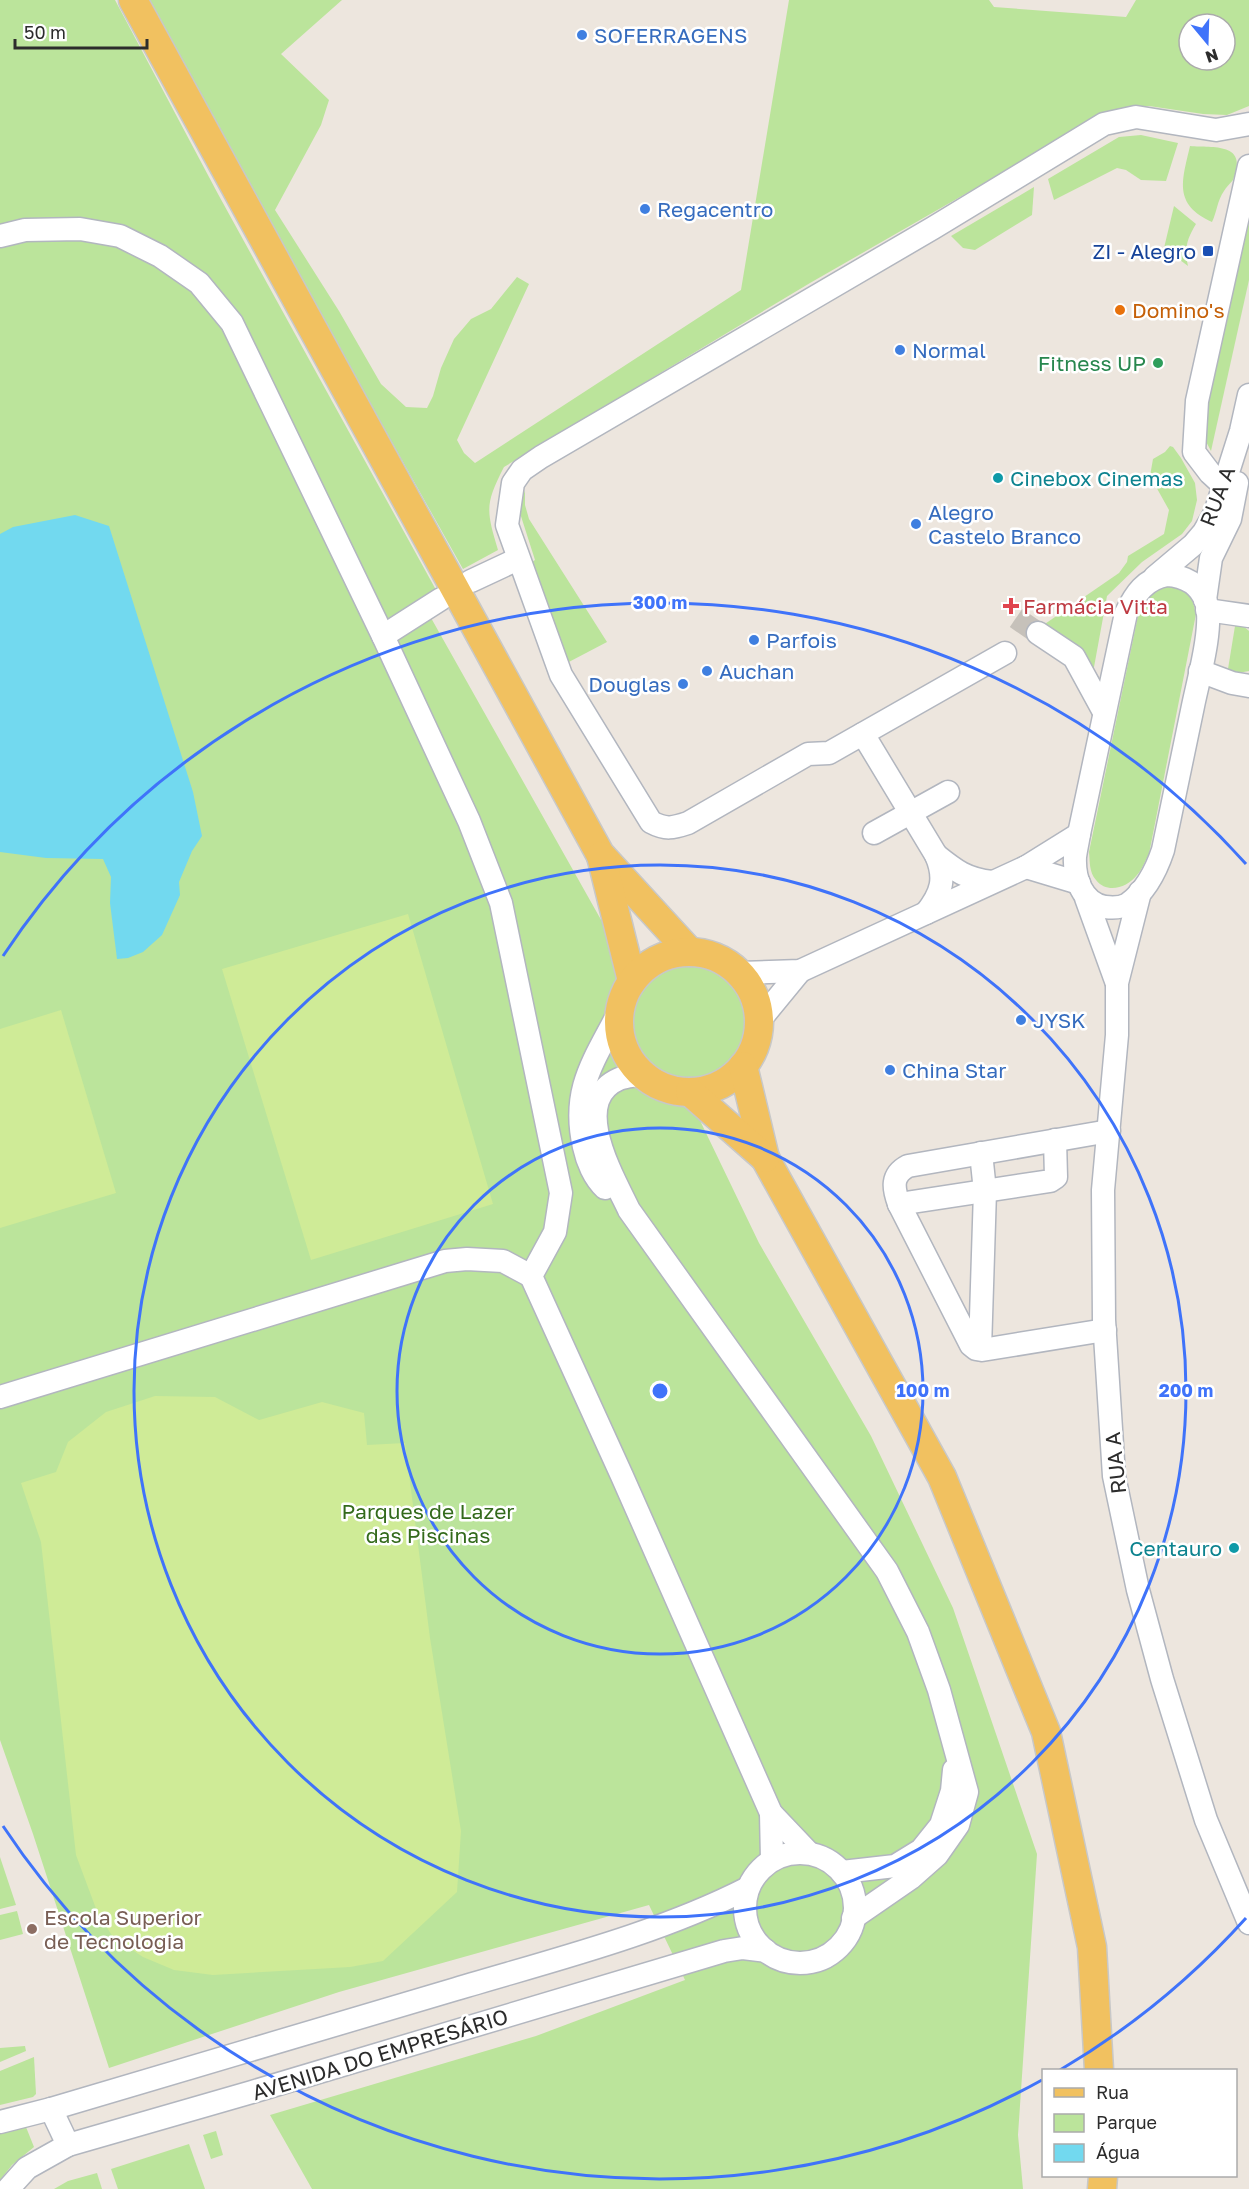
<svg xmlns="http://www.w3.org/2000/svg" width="1249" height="2189" font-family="'Golos Text',sans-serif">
<rect width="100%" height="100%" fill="#ede6de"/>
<g fill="#bbe49b" fill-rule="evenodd">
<path d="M0 0H115L218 194 441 599 426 609 640 989C648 980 656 972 668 967 718 945 766 1005 738 1050 730 1063 718 1073 702 1078 696 1079 686 1079 680 1079L759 1243 871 1436 953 1608 1037 1854 1018 2135 1023 2189H312L270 2115 536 2036 685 1980 649 1905 339 1992 109 2068 33 1834 0 1740Z"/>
<path d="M144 0H342L281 54 329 100 321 125 275 210 339 311 381 384 406 407 427 408 433 396 441 368 454 339 471 319 491 309 517 277 529 284 457 440 464 453 475 463 741 290 789 0H989L994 7 1126 17 1136 0H1249V106L1227 115 1203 114 1149 106 1118 109 1049 146 810 283 504 467C485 504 486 510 498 550L463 569ZM1189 24H1225V60H1189Z"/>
<polygon points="1141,135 1178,143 1166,181 1141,180 1126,170 1117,168 1054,200 1048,179 1119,137"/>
<path d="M1190 146C1213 148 1249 142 1233 180 1230 184 1226 187 1224 191 1217 201 1217 212 1212 222 1173 204 1182 181 1190 146Z"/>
<polygon points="1034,187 1032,215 975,250 963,248 951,236"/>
<path d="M1174 206 1196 224C1187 239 1184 248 1188 266L1164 248Z"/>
<polygon points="1249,222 1249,280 1211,451 1203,436 1205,409"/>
<polygon points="1170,446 1173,447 1181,458 1195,483 1197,500 1192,521 1182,534 1142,562 1107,596 1092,678 1039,628 1119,573 1127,562 1128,556 1164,534 1169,510 1150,476 1153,459 1165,452"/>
<polygon points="525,490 525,505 529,519 607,642 565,664 529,564 535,560 519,510"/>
<path d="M1168 585C1191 589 1191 593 1196 614L1149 854C1145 861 1142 870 1137 875 1127 888 1107 894 1096 880 1089 872 1090 862 1089 852L1140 606 1153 590Z"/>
<polygon points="1236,620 1249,631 1249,671 1227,675"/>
<polygon points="0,1857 16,1905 0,1909"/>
<polygon points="17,1911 23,1934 0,1940 0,1915"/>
<polygon points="25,2046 26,2051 0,2062 0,2048"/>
<polygon points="34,2057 36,2094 33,2097 0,2105 0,2071"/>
<polygon points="26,2127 34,2147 12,2165 0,2180 0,2134"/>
<polygon points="216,2131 223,2155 211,2159 203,2135"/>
<polygon points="189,2144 205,2189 118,2189 111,2169"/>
<polygon points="97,2173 102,2189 54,2189 68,2181"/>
</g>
<g fill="#cfeb97">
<polygon points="408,914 493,1204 311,1260 222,969"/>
<polygon points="61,1010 116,1193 0,1228 0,1029"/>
<polygon points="155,1396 215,1397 259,1420 322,1402 364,1413 367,1445 405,1443 430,1638 461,1831 457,1892 383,1961 350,1967 213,1975 174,1970 143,1957 113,1937 98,1914 76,1855 41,1542 21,1483 56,1472 68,1442 106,1412"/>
</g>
<polygon fill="#72d9ef" points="75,515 109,526 193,792 202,836 192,851 179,882 180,895 162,935 143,952 128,958 117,959 110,903 111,877 103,859 46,858 0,852 0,534 13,527"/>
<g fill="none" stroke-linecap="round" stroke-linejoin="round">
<polyline stroke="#c6c1ba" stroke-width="22" stroke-dasharray="22 11" stroke-linecap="butt" points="1016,618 1038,633"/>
<g stroke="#b2b6bf" stroke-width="25">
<g id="minor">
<polyline points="0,236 25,230 80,229 120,236 160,256 199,283 232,323 383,636 469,821 501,903 561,1193 555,1232 531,1276 622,1476 771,1813 809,1853"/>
<polyline points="1223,485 1210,473 1194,452 1197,401 1249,166"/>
<path d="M1167 575C1184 576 1200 584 1206 602 1214 625 1198 681 1193 706 1183 754 1173 802 1163 850 1156 871 1146 891 1128 904 1121 908 1113 908 1105 907 1082 903 1074 878 1075 857 1076 849 1078 841 1079 834L1126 613C1135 594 1145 579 1167 575Z"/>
<polyline points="1155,577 1193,545 1204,532 1215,513 1241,431 1249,395"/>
<polyline points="471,581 518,559"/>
<polyline points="1205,600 1211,558 1230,519 1237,483"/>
<polyline points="1207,610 1249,616"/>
<polyline points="1038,633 1074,657 1104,712"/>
<polyline points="383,636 441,599"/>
<path d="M1005 653 829 753 808 754 688 823C673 828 666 830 651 822L561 675 507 525 513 483 522 470 541 457 933 228 1104 124 1136 117 1216 130 1249 124"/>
<polyline points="1200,671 1232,683 1249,686"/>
<path d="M863 734 936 855C946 878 942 893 926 913"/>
<polyline points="874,833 948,792"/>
<path d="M936 855C956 871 966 879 992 882"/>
<polyline points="1026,867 1079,883"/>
<polyline points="1140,892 1117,983 1117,1035 1103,1190 1104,1320 1114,1476 1138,1590 1162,1679 1206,1820 1249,1923"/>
<polyline points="1086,898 1116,981"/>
<polyline points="740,973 800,971 1026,867 1079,834"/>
<polyline points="759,1021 800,971"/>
<path d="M642 1074C635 1076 626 1076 619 1079 568 1101 614 1178 629 1210L887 1571 918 1632 939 1690 967 1792 958 1825 937 1855 911 1878 853 1918"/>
<path d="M605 1188C594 1178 587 1161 584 1147 571 1089 594 1061 619 1012"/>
<polyline points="899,1204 1050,1181 1056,1177 1055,1140"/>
<path d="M1105 1330 982 1350 976 1349 971 1345 899 1204C893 1188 891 1175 908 1166L1109 1131"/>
<polyline points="980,1349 985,1191 981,1153"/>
<polyline points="0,1397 445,1261 467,1259 503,1261 531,1276"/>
<polyline points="771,1813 772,1860"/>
<circle cx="800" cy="1908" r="55"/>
<polyline points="842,1872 895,1866 921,1850 941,1825 952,1791 954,1770"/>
<polyline points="51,2109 68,2145"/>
<path d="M0 2122 51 2109C186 2069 321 2029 456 1989 553 1960 658 1934 748 1888"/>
<polyline points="8,2189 27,2168 68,2145 252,2092 724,1951 743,1948 766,1951"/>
</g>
</g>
<g stroke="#c8c8c8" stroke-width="31">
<g id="major">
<polyline points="133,0 600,854 690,952"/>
<polyline points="601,856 632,981"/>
<circle cx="689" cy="1022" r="70"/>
<polyline points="743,1066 765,1158 942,1477 1046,1732 1092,1947 1099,2070"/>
<polyline points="690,1092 765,1158"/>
<polyline points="1102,2189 1103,2176"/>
</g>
</g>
<use href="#minor" stroke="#fff" stroke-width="22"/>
<use href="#major" stroke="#f1c160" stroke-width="28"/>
</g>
<g fill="none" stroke="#3f73fa" stroke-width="3">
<circle cx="660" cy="1391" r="263"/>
<circle cx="660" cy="1391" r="526"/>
<path d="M1246 1918A788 788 0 0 1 1060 2070M1042 2080A788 788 0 0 1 3 1826M3 956A788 788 0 0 1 1246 864"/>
</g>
<g fill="#3f7fe0" stroke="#fff" stroke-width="2">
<circle cx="582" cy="35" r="6"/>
<circle cx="645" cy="209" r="6"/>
<circle cx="900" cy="350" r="6"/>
<circle cx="916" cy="524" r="6"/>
<circle cx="754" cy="640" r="6"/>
<circle cx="707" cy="671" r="6"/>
<circle cx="683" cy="684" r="6"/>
<circle cx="1021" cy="1020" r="6"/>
<circle cx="890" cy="1070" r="6"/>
</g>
<rect fill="#1a4fb4" stroke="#fff" stroke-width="2" x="1202" y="245" width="12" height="12" rx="3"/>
<circle fill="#e8710a" stroke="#fff" stroke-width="2" cx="1120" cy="310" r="6"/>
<circle fill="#2e9e5b" stroke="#fff" stroke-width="2" cx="1158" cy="363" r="6"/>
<g fill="#0f9aa8" stroke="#fff" stroke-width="2">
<circle cx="998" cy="478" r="6"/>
<circle cx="1234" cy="1548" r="6"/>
</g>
<path fill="#e0444e" stroke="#fff" stroke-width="2" d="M1008 597h6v6h6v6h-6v6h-6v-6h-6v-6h6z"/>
<circle fill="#8d6e63" stroke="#fff" stroke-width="2" cx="32" cy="1929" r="6"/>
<g text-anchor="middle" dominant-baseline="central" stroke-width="5" stroke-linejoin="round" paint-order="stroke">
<g font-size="21" fill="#366cbe" stroke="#fff" text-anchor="start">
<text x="594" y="35">SOFERRAGENS</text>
<text x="657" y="209">Regacentro</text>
<text x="912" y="350">Normal</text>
<text x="928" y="512">Alegro<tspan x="928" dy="24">Castelo Branco</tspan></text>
<text x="766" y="640">Parfois</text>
<text x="719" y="671">Auchan</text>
<text x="671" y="684" text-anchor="end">Douglas</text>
<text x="1033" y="1020">JYSK</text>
<text x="902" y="1070">China Star</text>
</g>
<g font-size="21" fill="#164399" stroke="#fff" text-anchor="end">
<text x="1196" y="251">ZI - Alegro</text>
</g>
<g font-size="21" fill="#c56008" stroke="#fff" text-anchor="start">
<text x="1132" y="310">Domino's</text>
</g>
<g font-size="21" fill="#27864d" stroke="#fff" text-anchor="end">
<text x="1146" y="363">Fitness UP</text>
</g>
<g font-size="21" fill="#0d838f" stroke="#fff" text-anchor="start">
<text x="1010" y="478">Cinebox Cinemas</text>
<text x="1222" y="1548" text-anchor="end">Centauro</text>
</g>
<g font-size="21" fill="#2c2c2c" stroke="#fff">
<text transform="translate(1217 496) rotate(-69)">RUA A</text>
<text transform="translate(1115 1463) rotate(-96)">RUA A</text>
<text transform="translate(380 2054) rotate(-17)">AVENIDA DO EMPRESÁRIO</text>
</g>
<g font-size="21" fill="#be3a42" stroke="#fff" text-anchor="start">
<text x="1023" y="606">Farmácia Vitta</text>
</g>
<g font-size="21" fill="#336a1b" stroke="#fff">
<text x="428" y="1511">Parques de Lazer<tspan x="428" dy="24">das Piscinas</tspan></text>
</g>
<g font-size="21" fill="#785e54" stroke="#fff" text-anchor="start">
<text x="44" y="1917">Escola Superior<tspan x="44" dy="24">de Tecnologia</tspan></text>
</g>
</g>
<circle cx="660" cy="1391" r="9" fill="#3f73fa" stroke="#fff" stroke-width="3"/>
<g font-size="18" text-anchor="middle" font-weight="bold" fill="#3f73fa" stroke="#fff" stroke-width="5" stroke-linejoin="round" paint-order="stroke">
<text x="660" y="609">300 m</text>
<text x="923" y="1397">100 m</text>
<text x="1186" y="1397">200 m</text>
</g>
<rect x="1042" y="2069" width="195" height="108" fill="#ffffff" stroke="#ababab" stroke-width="1.5"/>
<rect x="1054" y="2088" width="30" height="9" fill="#f1c160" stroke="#ababab" stroke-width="1.5"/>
<text x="1096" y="2099" font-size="18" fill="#2c2c2c">Rua</text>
<rect x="1054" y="2114" width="30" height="18" fill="#bbe49b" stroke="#ababab" stroke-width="1.5"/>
<text x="1096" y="2129" font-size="18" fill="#2c2c2c">Parque</text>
<rect x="1054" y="2144" width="30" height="18" fill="#72d9ef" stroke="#ababab" stroke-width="1.5"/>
<text x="1096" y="2159" font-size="18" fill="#2c2c2c">Água</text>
<g transform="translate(1207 42) rotate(161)"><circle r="28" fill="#ffffff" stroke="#ababab" stroke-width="1.5"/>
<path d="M0-4.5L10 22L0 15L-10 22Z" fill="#3f73fa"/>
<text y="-9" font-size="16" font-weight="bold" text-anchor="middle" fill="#2c2c2c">N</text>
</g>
<path d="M15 39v9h132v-9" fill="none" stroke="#2c2c2c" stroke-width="3"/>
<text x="24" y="39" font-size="18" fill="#2c2c2c" stroke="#ffffff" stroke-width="4.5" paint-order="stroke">50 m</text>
</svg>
